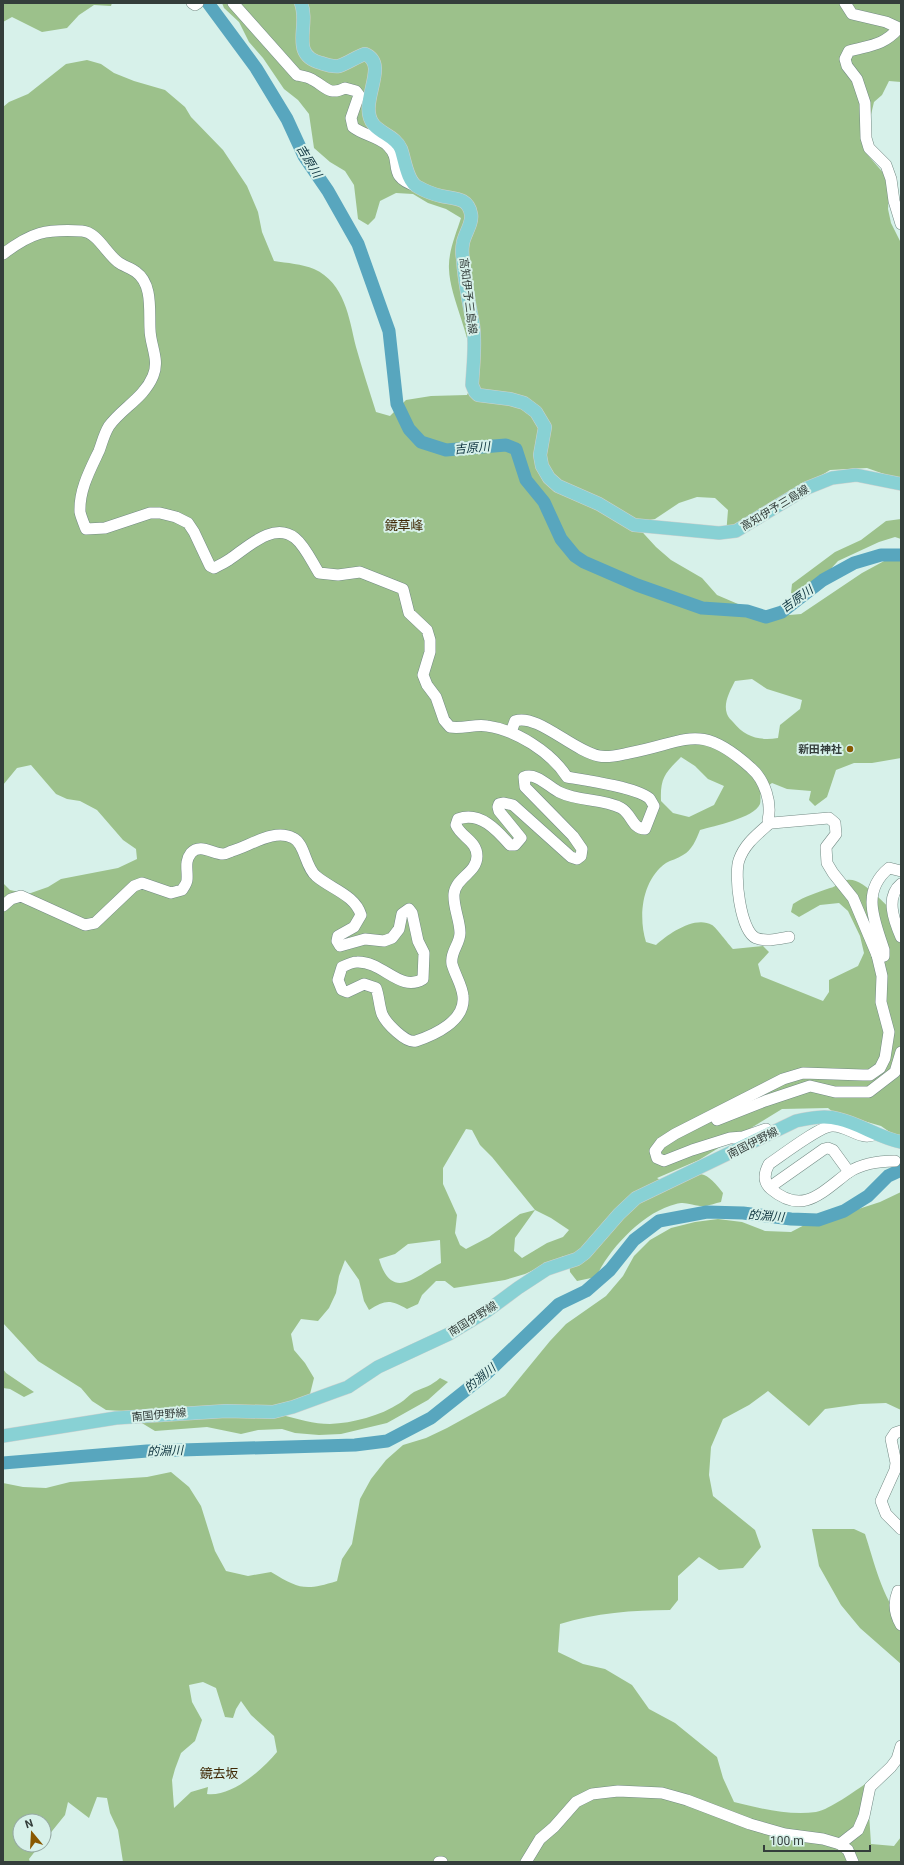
<svg xmlns="http://www.w3.org/2000/svg" width="904" height="1865" font-family="Roboto,'Noto Sans JP',sans-serif">
<rect width="100%" height="100%" fill="#d7f1ea"/>
<g fill="#9cc18b" fill-rule="evenodd">
<polygon points="3,3 112,3 111,6 94,5 79,15 67,28 42,32 12,17 3,22"/>
<path d="M222 3H901V82L889 81 882 95 874 102 865 140 866 153 886 176 889 193 888 209 891 223 901 243V480L867 468 830 470 726 535 728 510 715 498 697 497 679 503 655 519 634 523 656 547 671 560 702 578 717 595 745 607 778 616 801 614 862 573 886 560 901 558V758L872 763H854L836 770 827 797 815 806 809 800 811 791 787 789 772 783 761 791C760 795 761 801 760 804 754 818 714 826 700 830 696 840 692 850 683 855 677 859 671 860 666 863 642 880 638 916 646 942L656 945C668 934 695 915 712 925 716 927 728 944 733 949L763 946 769 952 758 964 761 976 823 1001 829 992V980L858 966 864 953 860 936 848 911 839 903 820 905 799 917 791 912 793 904C805 896 816 893 830 888 836 887 841 881 847 880 864 877 888 909 901 919V1148L894 1135 881 1126 833 1112 828 1108 782 1109 699 1160 657 1178 669 1186C698 1173 701 1165 723 1193L721 1202C715 1203 707 1207 700 1206 691 1205 685 1201 676 1204 643 1212 610 1248 596 1277L577 1281 570 1272 569 1259 564 1256 525 1274 505 1280 454 1288 445 1281H436L422 1295 418 1304 407 1309C390 1299 385 1300 369 1310L364 1301 359 1280 345 1260 339 1276 336 1293 329 1308 318 1321 301 1319 291 1334 294 1350 305 1363 314 1378 310 1394 282 1415C297 1419 314 1424 330 1424 353 1423 380 1416 400 1403 405 1400 409 1395 414 1392 425 1387 431 1386 440 1378L448 1382 428 1400 387 1423 341 1434 319 1435 295 1433 282 1429 258 1430 241 1434 207 1427 155 1431 122 1411 106 1410 92 1401 81 1388 38 1361 3 1323V883L10 890 28 894 48 887 61 879 118 868 137 859 136 849 123 840 97 810 80 801 67 799 56 794 31 765 17 768 3 785V107L9 102 28 94 66 64 87 60 101 64 114 73 134 81 165 90 185 107 191 117 223 150 247 186 258 212 262 232 274 261C287 263 302 264 314 269 345 283 349 318 356 347 362 368 369 390 376 412L390 416 406 400 431 396 467 395C486 361 450 305 449 269 448 252 456 234 461 218L446 209 428 203 413 194 396 193 380 201 375 218 368 225 358 219 354 185 345 171 330 162 314 148 309 114 298 100 284 89 263 58 249 42 239 22 224 8ZM752 679 767 689 802 700 800 709 780 725 778 738C759 741 745 737 733 722 731 720 728 717 727 714 723 703 730 691 735 681ZM681 757 695 766 708 779 724 786 714 805 689 817 673 813 661 801C660 778 665 773 681 757ZM466 1129 472 1130 480 1145 492 1157 535 1210 520 1214 489 1237 466 1249 460 1245 455 1233 457 1215 443 1184V1168ZM535 1210 551 1218 569 1230 563 1237 547 1243 522 1258 514 1251 515 1238ZM440 1240 441 1263C417 1275 392 1303 379 1259L395 1254 408 1244Z"/>
<polygon points="901,519 901,539 895,537 879,542 838,561 813,588 802,596 791,593 792,584 835,552 861,540 886,521"/>
<path d="M901 1192V1410L886 1403 860 1404 825 1409 809 1426 768 1391 749 1405 723 1419 711 1447 709 1475 713 1496 755 1530 761 1547 743 1568 719 1570 699 1557 678 1576V1600L670 1610C633 1610 595 1613 560 1624L558 1652 583 1664 605 1669 632 1685 649 1709 675 1723 717 1757 723 1778 734 1802C759 1808 789 1816 816 1812 831 1809 854 1791 867 1783L871 1844 894 1846 901 1837V1862H123L118 1830 110 1813 107 1798 97 1797 89 1818 68 1802 65 1815 44 1841V1821H20V1845H40L29 1859 30 1862H3V1483L23 1487 46 1488 70 1482 147 1477 171 1472 189 1487 201 1506 215 1551 226 1571 248 1576 271 1572C299 1589 305 1591 337 1581L342 1559 352 1544 360 1499 371 1479 386 1460 403 1445 426 1438 447 1428 505 1396 550 1341 566 1324 606 1296 623 1276 634 1256 650 1240 671 1228 695 1222 718 1219 742 1222 765 1231 791 1232 812 1221 834 1217 880 1202ZM203 1682 216 1688 225 1717 233 1718 236 1709 241 1701 251 1715 274 1736 277 1752C262 1770 232 1797 207 1794L208 1787 191 1792 174 1808 172 1780 175 1769 181 1753 195 1741 202 1720 192 1702 189 1685Z"/>
<polygon points="3,1369 6,1373 34,1392 24,1397 10,1389 3,1388"/>
<path d="M812 1529H854L865 1534C873 1558 883 1601 901 1618V1664L860 1628 841 1605 819 1566Z"/>
</g>
<g fill="none" stroke-linecap="round" stroke-linejoin="round">
<g stroke="#58a6be" stroke-width="13">
<polyline points="208,3 256,68 287,119 304,156 328,191 358,244 389,331 397,404 409,429 421,442 446,450 506,445 516,449 526,480 544,502 561,539 575,556 584,562 637,585 702,608 747,611 766,617 782,612 823,580 854,563 881,555 901,555"/>
<polyline points="3,1463 147,1451 355,1445 387,1441 431,1418 485,1375 559,1304 586,1291 610,1270 634,1240 659,1221 707,1212 743,1213 791,1219 818,1220 844,1211 868,1196 888,1176 901,1170"/>
</g>
<g stroke="#748b85" stroke-width="12">
<g id="minor">
<polyline points="192,3 195,5 198,3"/>
<path d="M233 3 297 75C302 76 309 77 313 80 326 87 329 96 345 88L356 91 359 95 351 118 353 127C363 135 379 137 388 146 404 162 385 176 416 186"/>
<path d="M845 3 852 14 886 22 899 28C883 46 870 45 849 51L845 59 847 66 857 79 865 103 866 138 869 148 886 165 891 179 894 201 901 224"/>
<path d="M3 254C32 232 45 229 82 231 97 232 106 253 118 262 123 266 131 268 136 272 153 284 149 311 150 329 150 345 160 360 153 376 144 398 122 408 109 426 104 434 102 443 99 451 90 470 79 490 80 512 81 517 84 524 86 529L105 528 150 513H160L176 517 188 523 194 532 210 566 214 568C219 565 225 563 230 559 247 548 273 521 295 538 305 546 312 562 319 573L338 575 360 572 403 589 409 613 427 630 430 640V652L423 675 427 685 436 697 444 720 450 727C463 729 475 724 487 726 516 730 551 752 567 777 585 780 635 787 649 798 651 800 652 803 654 806L645 829C632 829 632 814 621 808 602 798 579 802 559 792 549 787 536 772 524 777L525 787 573 836 582 849 581 856 577 859 571 857 513 805 504 803 499 804 498 807 499 811 521 838 515 845H510C497 830 480 811 458 819L456 825C461 837 477 841 477 856 477 873 456 877 454 894 453 907 460 920 460 933 460 944 450 952 452 964 455 975 462 985 463 996 466 1021 434 1035 416 1041 406 1044 386 1023 382 1014 379 1005 379 996 376 988L364 984 347 992 342 990 338 980 342 967C346 965 352 962 357 962 383 961 400 993 423 979L424 953 418 941 412 913 409 909 402 914 399 929 392 938 384 941 365 939 340 946 337 941 338 936 354 927 361 915C355 895 331 889 316 876 305 867 305 843 293 838 274 828 250 846 232 851 229 852 226 854 223 854 213 854 200 843 191 853 184 862 188 870 187 880 187 883 184 887 182 890L171 893 142 883 134 886 95 923 85 925 21 896 11 899 3 906"/>
<path d="M511 732 515 721C537 713 573 751 599 756 609 758 619 755 629 753 688 742 699 721 751 768 765 780 772 803 768 820L772 823 829 818 835 823 836 834 826 847 827 863 833 873 853 898 877 955 881 957 884 956V950C875 921 860 892 889 868L901 871"/>
<path d="M771 822C758 834 745 843 739 860 734 874 740 931 756 938 766 942 778 939 789 937"/>
<path d="M901 884C885 897 894 921 901 937"/>
<polyline points="717,1120 765,1101 810,1086 835,1092 869,1092 895,1072 901,1052"/>
<polyline points="766,1129 743,1137 730,1138 692,1150 664,1161 657,1158 655,1151 661,1143 675,1134 783,1079 803,1073 863,1075 870,1075 880,1068 885,1058 889,1032 881,1002 882,976 877,955"/>
<path d="M849 1172C863 1163 878 1161 895 1161"/>
<path d="M770 1187 824 1149 828 1148 833 1150 849 1172C822 1192 803 1216 771 1189 763 1182 764 1173 769 1164 781 1156 820 1126 832 1126 848 1125 860 1142 876 1134"/>
<polyline points="901,1431 895,1433 891,1439 896,1463 895,1470 881,1501 886,1514 901,1529"/>
<path d="M901 1592 898 1591C893 1603 894 1613 901 1625"/>
<polyline points="840,1844 858,1830 864,1816 870,1787 891,1767 897,1759 901,1746"/>
<polyline points="439,1862 442,1862"/>
<polyline points="526,1862 540,1839 554,1827 576,1802 592,1794 618,1791 662,1793 687,1800 750,1824 785,1834 823,1839 840,1844 848,1850 853,1862"/>
</g>
</g>
<g stroke="#ced1d0" stroke-width="14">
<g id="major">
<path d="M301 3C310 26 289 55 321 63 327 65 333 67 339 66 348 63 356 57 365 54 391 65 356 104 374 125 382 134 396 137 401 149 405 160 407 182 418 187 425 191 433 194 441 196 454 199 468 197 471 214 473 223 464 235 463 243 462 248 462 254 463 259 464 281 469 302 473 324 476 344 473 365 472 385L475 392 478 395 510 399 524 403 536 412 545 427 540 455 542 466 549 478 558 486 599 504 634 525 719 533 736 531 807 488 832 478 856 475 901 484"/>
<path d="M3 1436 116 1418 226 1411 273 1412 293 1407 334 1392 348 1387 378 1367 449 1334 487 1311 518 1288 547 1269 577 1259 585 1253 619 1214 636 1198 796 1121C810 1118 825 1115 839 1119 861 1124 879 1138 901 1142"/>
</g>
</g>
<use href="#minor" stroke="#fff" stroke-width="11"/>
<use href="#major" stroke="#88d1d4" stroke-width="13"/>
</g>
<circle fill="#895800" stroke="#d7f1ea" stroke-width="1.5" cx="850" cy="749" r="4"/>
<g text-anchor="middle" dominant-baseline="central" stroke-width="4" stroke-linejoin="round" paint-order="stroke">
<g font-size="11" fill="#343e3b" stroke="#d7f1ea">
<text transform="translate(468 296) rotate(83)">高知伊予三島線</text>
<text transform="translate(775 508) rotate(-31)">高知伊予三島線</text>
<text transform="translate(753 1143) rotate(-27)">南国伊野線</text>
<text transform="translate(473 1319) rotate(-32)">南国伊野線</text>
<text transform="translate(159 1415) rotate(-5)">南国伊野線</text>
</g>
<g font-size="11" font-weight="bold" fill="#343e3b" stroke="#d7f1ea" text-anchor="end">
<text x="842" y="749">新田神社</text>
</g>
<g font-size="12" font-style="italic" fill="#0c323d" stroke="#d7f1ea">
<text transform="translate(309 161) rotate(59)">吉原川</text>
<text transform="translate(472 448) rotate(-5)">吉原川</text>
<text transform="translate(797 599) rotate(-36)">吉原川</text>
<text transform="translate(766 1216) rotate(4)">的淵川</text>
<text transform="translate(480 1378) rotate(-40)">的淵川</text>
<text transform="translate(165 1451) rotate(-2)">的淵川</text>
</g>
<g font-size="13" fill="#3f2804" stroke="#d7f1ea">
<text x="404" y="525">鏡草峰</text>
<text x="219" y="1773">鏡去坂</text>
</g>
</g>
<rect width="904" height="1865" fill="none" stroke="#343e3b" stroke-width="8"/>
<g transform="translate(32 1833) rotate(342)"><circle r="19" fill="#d7f1ea" stroke="#96a9a4"/>
<path d="M0-3L7 15L0 10L-7 15Z" fill="#895800"/>
<text y="-6" font-size="11" font-weight="bold" text-anchor="middle" fill="#343e3b">N</text>
</g>
<path d="M764 1845v6h106v-6" fill="none" stroke="#343e3b" stroke-width="2"/>
<text x="770" y="1845" font-size="12" fill="#343e3b" stroke="#d7f1ea" stroke-width="3" paint-order="stroke">100 m</text>
</svg>
